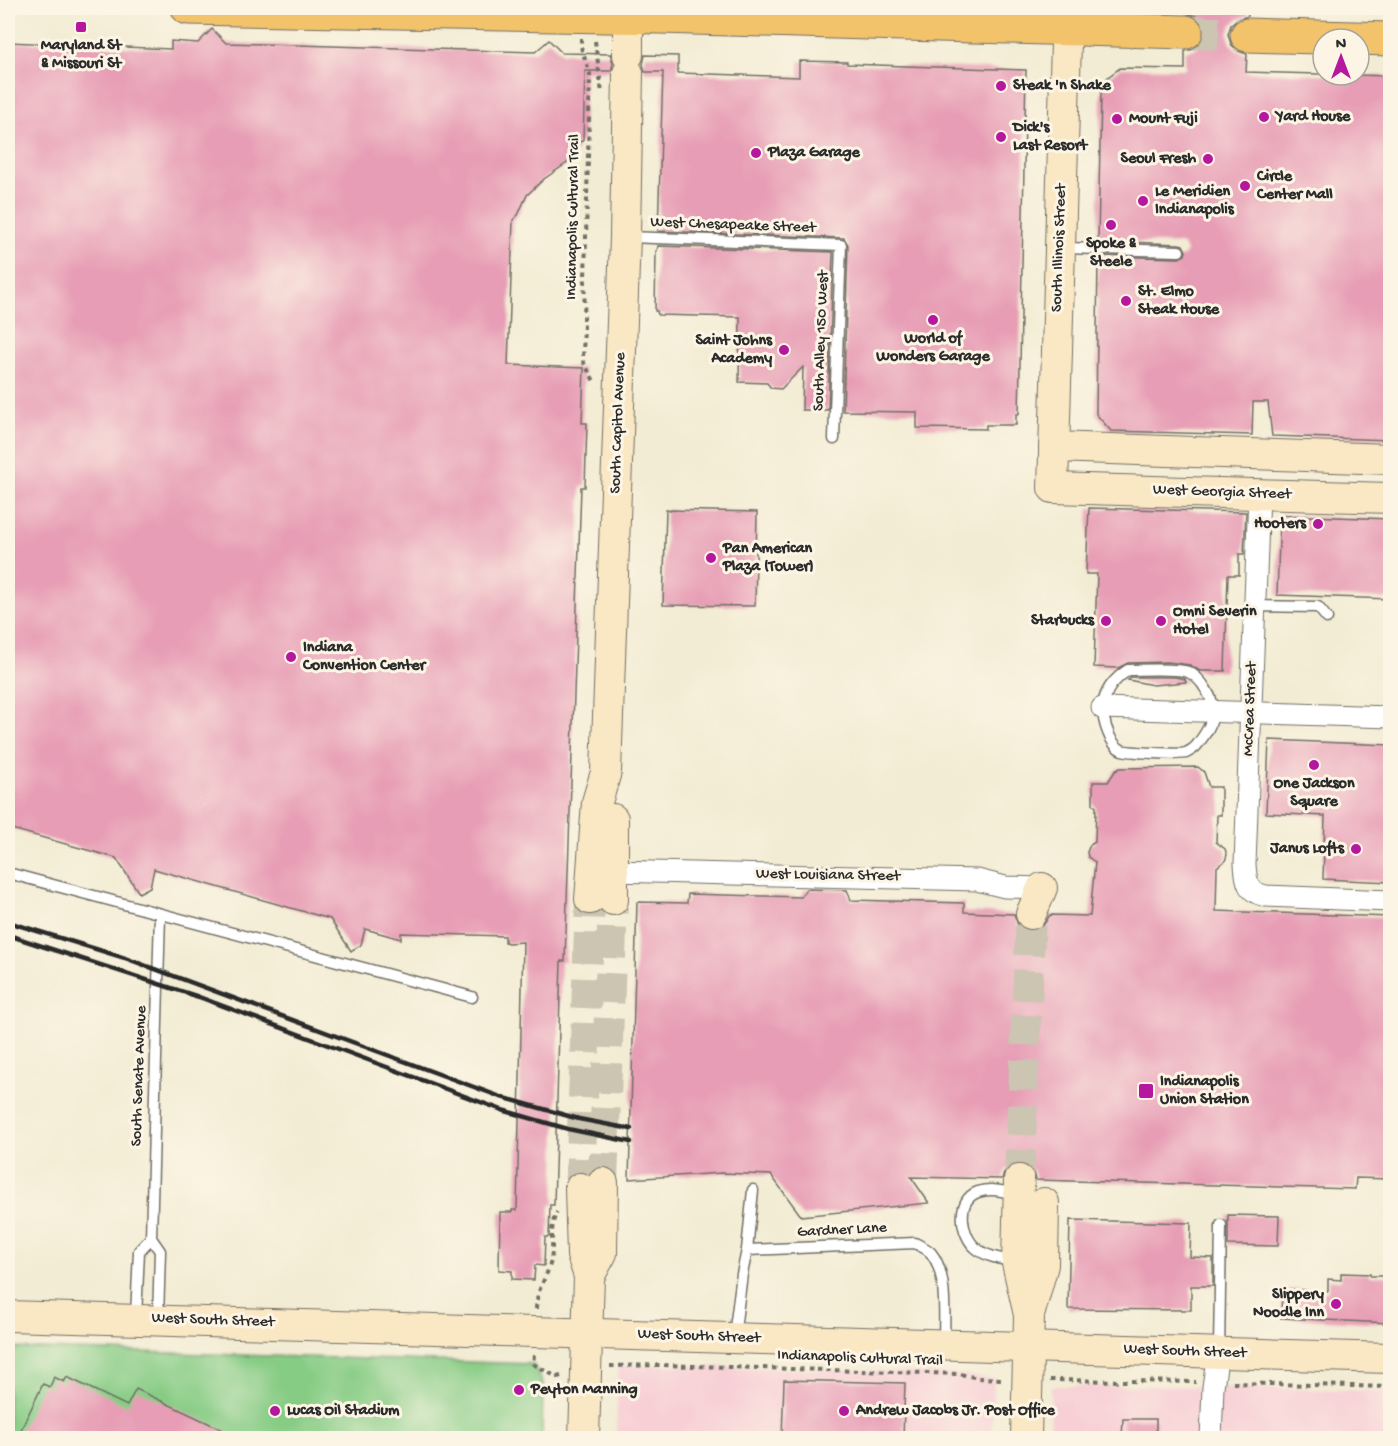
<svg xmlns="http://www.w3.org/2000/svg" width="1398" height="1446" font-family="'Gochi Hand',sans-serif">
<rect width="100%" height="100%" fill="#fcf5e5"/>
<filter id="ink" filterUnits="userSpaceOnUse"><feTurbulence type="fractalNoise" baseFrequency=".0167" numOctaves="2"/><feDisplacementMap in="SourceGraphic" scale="12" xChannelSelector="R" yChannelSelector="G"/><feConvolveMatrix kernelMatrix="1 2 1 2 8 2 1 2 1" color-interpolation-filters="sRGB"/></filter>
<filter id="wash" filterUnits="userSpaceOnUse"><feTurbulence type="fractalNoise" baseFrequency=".008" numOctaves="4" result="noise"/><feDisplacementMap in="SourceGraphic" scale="24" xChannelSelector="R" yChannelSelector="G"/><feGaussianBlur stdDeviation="1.35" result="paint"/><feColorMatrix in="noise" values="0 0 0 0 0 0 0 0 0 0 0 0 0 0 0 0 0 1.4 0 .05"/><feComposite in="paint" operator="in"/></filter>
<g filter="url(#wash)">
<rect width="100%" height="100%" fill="#f3ecd4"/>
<g fill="#f7cfd5">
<polygon points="661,1365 960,1374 994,1379 992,1438 616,1438 618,1366"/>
<polygon points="1051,1386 1170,1386 1390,1391 1390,1438 1050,1438"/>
</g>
<polygon fill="#87cc85" stroke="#597c58" stroke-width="1.5" points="8,1348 533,1364 543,1384 542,1438 8,1438"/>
<g id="blocks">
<g fill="#e79db5">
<polygon points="1186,8 1248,8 1248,16 1238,19 1231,25 1228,34 1231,44 1238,51 1247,54 1246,72 1390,76 1390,440 1272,436 1268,402 1253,402 1252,435 1111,431 1096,414 1098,256 1179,258 1185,255 1186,251 1183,245 1179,244 1098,241 1101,93 1108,77 1120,68 1185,69 1185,51 1194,49 1202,42 1205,32 1202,23 1196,16 1186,13"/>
<polygon points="212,29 226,43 535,52 549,40 562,53 611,54 613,64 611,71 585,71 583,141 577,142 576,151 567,163 544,179 527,195 518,215 513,220 508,365 584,368 582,423 587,423 585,487 581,487 565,961 561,961 554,1205 550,1205 549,1237 545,1237 544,1266 535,1265 534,1280 512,1279 512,1271 499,1270 500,1212 512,1212 512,1210 517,1210 523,942 508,943 505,942 505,936 401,933 401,939 365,929 361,945 351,951 330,919 154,869 150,887 139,893 116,858 8,828 8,42 171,49 171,41 198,43"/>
<polygon points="645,55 678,56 678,73 799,77 799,61 847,62 847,64 1026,70 1019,414 1016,414 1016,425 986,425 986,429 917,428 917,412 843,411 848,245 844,238 658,231 663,72 645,72 643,64"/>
<polygon points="658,246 833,252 828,410 802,410 803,367 781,389 771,388 767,383 739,382 740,317 658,315 657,311 655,311 656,251 657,251"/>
<polygon points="1089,508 1246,512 1244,554 1239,554 1239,575 1228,575 1225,671 1200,671 1190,665 1168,662 1128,663 1118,668 1094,667 1097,574 1086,574"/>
<polygon points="666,510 757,512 755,606 663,605"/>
<polygon points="1280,515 1390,519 1390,599 1277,595"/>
<polygon points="1131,677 1175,677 1185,679 1186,682 1153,685 1128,680"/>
<polygon points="1269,740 1390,745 1390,882 1323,879 1325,816 1266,813"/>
<polygon points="1198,767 1204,772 1209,787 1221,787 1221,815 1217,815 1216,842 1225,849 1227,855 1225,861 1217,867 1216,911 1390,917 1390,1179 1356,1178 1355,1189 1036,1180 1034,1172 1028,1166 1019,1163 1010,1165 1005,1171 1002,1179 911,1177 929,1203 801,1216 771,1175 722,1173 629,1179 637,902 687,903 688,894 801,897 806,889 847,890 851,900 964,903 964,912 1014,914 1018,925 1025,930 1034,931 1042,927 1050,915 1090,916 1095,862 1088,857 1087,852 1090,845 1095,842 1096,807 1093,804 1093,782 1108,782 1115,771 1120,768"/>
<polygon points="1228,1215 1279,1216 1278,1246 1228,1245"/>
<polygon points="1070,1220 1191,1223 1190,1257 1213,1258 1213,1286 1191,1286 1191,1310 1068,1309"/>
<polygon points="1341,1273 1370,1274 1370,1276 1390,1276 1390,1323 1281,1318 1282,1289 1328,1291 1328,1279 1341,1280"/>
<polygon points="54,1377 64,1382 67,1377 127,1406 136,1389 240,1438 17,1438 43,1384 50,1387"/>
<polygon points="784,1380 905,1383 903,1438 782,1438"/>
<polygon points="1123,1419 1156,1419 1156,1438 1122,1438"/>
</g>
</g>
</g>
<g filter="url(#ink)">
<use href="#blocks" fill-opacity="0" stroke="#716f66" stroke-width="1.5"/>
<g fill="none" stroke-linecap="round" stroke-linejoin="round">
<g stroke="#cbc5b2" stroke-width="30" stroke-dasharray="30 15" stroke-linecap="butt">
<polyline points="1019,1180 1031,914"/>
<polyline points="603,1183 613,900"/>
<polyline points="580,1188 590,899"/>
</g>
<polyline stroke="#cbc5b2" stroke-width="33" stroke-dasharray="33 16" stroke-linecap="butt" points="1186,32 1247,35"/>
<g stroke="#716f66" stroke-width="13">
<g id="lane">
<polyline points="628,237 841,245 834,439"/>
<polyline points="1063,248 1179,251"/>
<polyline points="1255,606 1318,607 1327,618"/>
<path d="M1128 670C1143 670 1176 668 1188 672 1201 677 1215 700 1213 713 1212 725 1204 736 1197 745 1194 749 1190 751 1186 753 1181 755 1126 752 1122 750 1116 748 1113 742 1110 737 1097 709 1102 687 1128 670Z"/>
<polyline points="8,873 472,997"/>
<path d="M1015 1194C1003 1191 990 1188 978 1192 955 1200 961 1236 976 1248 986 1257 1003 1259 1015 1262"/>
<polyline points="747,1250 753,1190"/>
<polyline points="136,1317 139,1251 151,1238"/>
<polyline points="158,1319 160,1251 151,1238 160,914"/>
<path d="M734 1337 742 1274 747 1250 915 1243C920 1246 928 1249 931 1253 948 1273 944 1319 944 1344"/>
<polyline points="1219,1351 1221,1225"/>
</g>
</g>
<g stroke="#716f66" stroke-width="23">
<g id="street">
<path d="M1259 494 1245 864C1246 881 1247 892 1266 896L1390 901"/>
<polyline points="1102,708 1390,717"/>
<polyline points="613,871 977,880 1005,887 1042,888"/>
<polyline points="1211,1438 1213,1387 1218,1353"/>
</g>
</g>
<g stroke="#716f66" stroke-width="32">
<g id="secondary">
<polyline points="1067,8 1053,488 1390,498"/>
<polyline points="628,55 628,8"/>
<polyline points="1054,447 1390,459"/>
<polyline points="613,819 613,900"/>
<polyline points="590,899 597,802 606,772 625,237 628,73"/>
<polyline points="1031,914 1042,888"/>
<polyline points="1019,1180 1017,1263 1029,1315 1026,1438"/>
<polyline points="580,1188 582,1255 589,1276 584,1438"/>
<polyline points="591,1273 602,1253 603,1183"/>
<polyline points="1030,1312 1043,1265 1044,1203"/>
<polyline points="8,1316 1390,1358"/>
</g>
</g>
<g stroke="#716f66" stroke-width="35">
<g id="primary">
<polyline points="188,8 659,17 1186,32"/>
<polyline points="1247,35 1390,39"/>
</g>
</g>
<g stroke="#716f66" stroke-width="4" stroke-dasharray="4.5 4.5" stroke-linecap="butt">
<polyline points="581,38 581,47 590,74 583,361 595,383"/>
<polyline points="595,41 602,93"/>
<path d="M536 1309C537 1287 545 1282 550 1264 555 1247 548 1228 557 1212"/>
<polyline points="534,1355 533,1364 557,1377 565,1375"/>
<polyline points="610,1366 661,1365 960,1374 978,1378 1004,1379"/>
<polyline points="1050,1380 1196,1382"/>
<polyline points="1233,1383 1390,1387"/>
</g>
<use href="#lane" stroke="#fff" stroke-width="10"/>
<use href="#street" stroke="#fff" stroke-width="21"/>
<use href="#secondary" stroke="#fae7c3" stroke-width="30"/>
<use href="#primary" stroke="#f2c36a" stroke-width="33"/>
<g stroke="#2b2b2b" stroke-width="4.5">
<polyline points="8,922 125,958 501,1097 579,1119 631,1129"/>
<polyline points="8,935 199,997 502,1110 568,1129 631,1142"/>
</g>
</g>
</g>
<g fill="#b5179e" stroke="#fcf5e5" stroke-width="2">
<rect x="75" y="21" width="12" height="12" rx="3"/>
<circle cx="1001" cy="86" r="6"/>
<circle cx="1264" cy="117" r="6"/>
<circle cx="1117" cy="119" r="6"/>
<circle cx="1001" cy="137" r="6"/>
<circle cx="756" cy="153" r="6"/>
<circle cx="1208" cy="159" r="6"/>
<circle cx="1245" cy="186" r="6"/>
<circle cx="1143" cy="201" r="6"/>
<circle cx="1111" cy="225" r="6"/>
<circle cx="1126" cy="301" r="6"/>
<circle cx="933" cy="320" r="6"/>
<circle cx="784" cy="350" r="6"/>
<circle cx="1318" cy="524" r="6"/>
<circle cx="711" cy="558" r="6"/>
<circle cx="1106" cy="621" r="6"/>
<circle cx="1161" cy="621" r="6"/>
<circle cx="291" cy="657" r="6"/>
<circle cx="1314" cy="765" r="6"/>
<circle cx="1356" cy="849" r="6"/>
<rect x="1138" y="1083" width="16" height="16" rx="3"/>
<circle cx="1336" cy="1304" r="6"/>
<circle cx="519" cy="1390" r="6"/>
<circle cx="275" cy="1411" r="6"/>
<circle cx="844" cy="1411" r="6"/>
</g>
<g text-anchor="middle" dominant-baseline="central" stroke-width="6" stroke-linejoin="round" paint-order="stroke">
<g font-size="16" font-weight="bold" fill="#2b2b2b" stroke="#fcf5e5" text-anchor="start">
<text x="81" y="46" text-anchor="middle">Maryland St<tspan x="81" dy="18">&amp; Missouri St</tspan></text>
<text x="1013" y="86">Steak 'n Shake</text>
<text x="1276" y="117">Yard House</text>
<text x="1129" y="119">Mount Fuji</text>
<text x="1013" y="128">Dick's<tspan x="1013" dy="18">Last Resort</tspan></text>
<text x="768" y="153">Plaza Garage</text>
<text x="1196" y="159" text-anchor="end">Seoul Fresh</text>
<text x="1257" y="177">Circle<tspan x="1257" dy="18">Center Mall</tspan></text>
<text x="1155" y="192">Le Meridien<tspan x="1155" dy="18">Indianapolis</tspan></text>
<text x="1111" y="244" text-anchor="middle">Spoke &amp;<tspan x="1111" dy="18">Steele</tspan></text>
<text x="1138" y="292">St. Elmo<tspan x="1138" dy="18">Steak House</tspan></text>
<text x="933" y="339" text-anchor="middle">World of<tspan x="933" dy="18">Wonders Garage</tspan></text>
<text x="772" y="341" text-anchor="end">Saint Johns<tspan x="772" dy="18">Academy</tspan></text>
<text x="1306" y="524" text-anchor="end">Hooters</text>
<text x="723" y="549">Pan American<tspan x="723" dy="18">Plaza (Tower)</tspan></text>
<text x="1173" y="612">Omni Severin<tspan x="1173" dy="18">Hotel</tspan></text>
<text x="1094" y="621" text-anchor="end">Starbucks</text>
<text x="303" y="648">Indiana<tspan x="303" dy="18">Convention Center</tspan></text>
<text x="1314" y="784" text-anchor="middle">One Jackson<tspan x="1314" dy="18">Square</tspan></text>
<text x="1344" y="849" text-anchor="end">Janus Lofts</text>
<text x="1160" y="1082">Indianapolis<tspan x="1160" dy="18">Union Station</tspan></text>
<text x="1324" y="1295" text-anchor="end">Slippery<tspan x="1324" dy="18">Noodle Inn</tspan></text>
<text x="531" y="1390">Peyton Manning</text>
<text x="287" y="1411">Lucas Oil Stadium</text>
<text x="856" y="1411">Andrew Jacobs Jr. Post Office</text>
</g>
<g font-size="16" fill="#2b2b2b" stroke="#fcf5e5">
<text transform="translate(574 217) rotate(-89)">Indianapolis Cultural Trail</text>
<text transform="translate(733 226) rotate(2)">West Chesapeake Street</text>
<text transform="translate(1060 248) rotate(-88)">South Illinois Street</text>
<text transform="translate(822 341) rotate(-88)">South Alley 150 West</text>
<text transform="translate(619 423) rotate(-88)">South Capitol Avenue</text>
<text transform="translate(1222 493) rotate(2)">West Georgia Street</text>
<text transform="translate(1251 709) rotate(-88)">McCrea Street</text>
<text transform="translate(828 876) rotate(1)">West Louisiana Street</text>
<text transform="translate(140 1076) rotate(-88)">South Senate Avenue</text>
<text transform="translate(842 1231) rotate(-3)">Gardner Lane</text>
<text transform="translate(213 1321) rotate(2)">West South Street</text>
<text transform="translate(699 1337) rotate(2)">West South Street</text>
<text transform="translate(1185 1352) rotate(2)">West South Street</text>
<text transform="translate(860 1359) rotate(2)">Indianapolis Cultural Trail</text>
</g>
</g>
<rect width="1398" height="1446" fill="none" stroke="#fcf5e5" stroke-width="30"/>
<g transform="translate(1341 57)"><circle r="28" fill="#fcf5e5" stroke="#a8a49b" stroke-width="1.5"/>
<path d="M0-4.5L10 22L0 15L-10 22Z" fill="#b5179e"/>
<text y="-9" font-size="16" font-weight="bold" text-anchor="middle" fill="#2b2b2b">N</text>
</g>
</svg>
